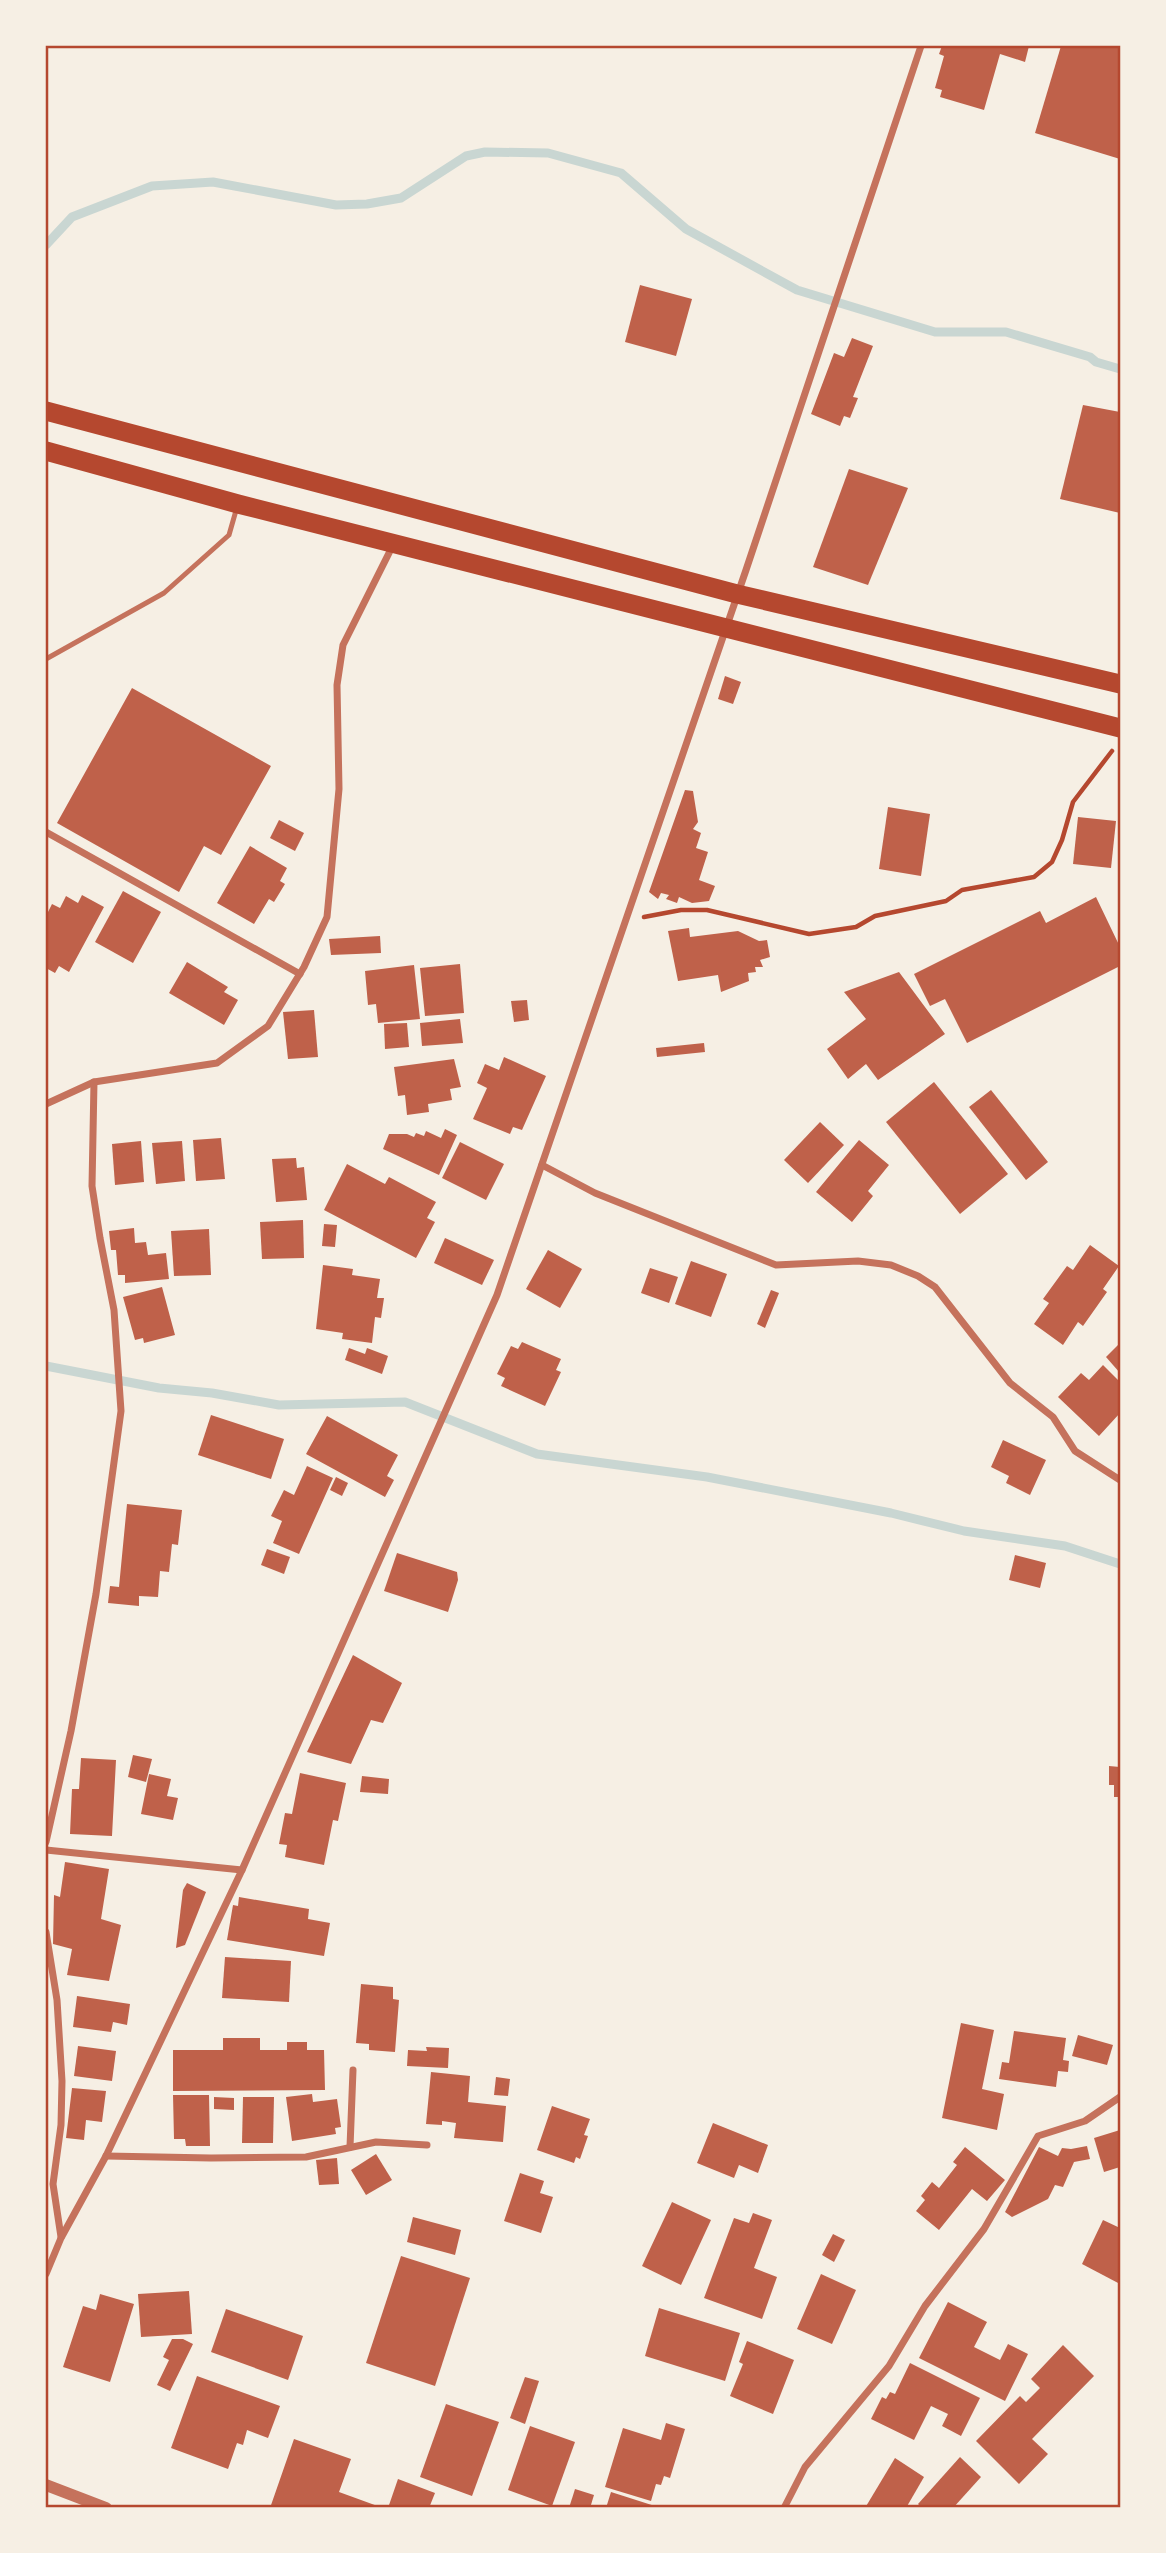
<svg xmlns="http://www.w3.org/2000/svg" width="1166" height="2553" font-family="Bitter,serif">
<rect width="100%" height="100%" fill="#f6efe4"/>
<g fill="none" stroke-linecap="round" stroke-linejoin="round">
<g stroke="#c9d6d2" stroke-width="9">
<polyline points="46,245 72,217 152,186 213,182 336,205 367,204 401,198 466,156 485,152 548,153 621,173 686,229 797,290 935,332 1006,332 1090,357 1096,362 1120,369"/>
<polyline points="46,1366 159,1388 212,1393 279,1405 405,1402 537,1454 707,1477 891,1513 964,1531 1065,1546 1120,1564"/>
</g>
</g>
<g fill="#bf614a">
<polygon points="942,46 976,48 977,46 1029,46 1025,62 1000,54 984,110 940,97 942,90 935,88 944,56 939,54"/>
<polygon points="1061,46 1120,46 1120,159 1035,133"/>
<polygon points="640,285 692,299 676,356 625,342"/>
<polygon points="852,338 873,346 853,397 858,398 850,418 844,416 840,426 811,414 834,353 844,357"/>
<polygon points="1083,405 1120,412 1120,513 1060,499"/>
<polygon points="849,469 908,488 868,585 813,567"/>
<polygon points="725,676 741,682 733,704 718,699"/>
<polygon points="132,688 271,766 221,855 204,846 179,892 57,823"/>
<polygon points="685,790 693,791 698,822 693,829 701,833 696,848 708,852 699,880 715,886 709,901 692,903 679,897 677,903 666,899 669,895 661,893 658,899 649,892"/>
<polygon points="888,807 930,814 921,876 879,869"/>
<polygon points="1078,817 1116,821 1111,868 1073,864"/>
<polygon points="279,820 304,833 295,851 270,838"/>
<polygon points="250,846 287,868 280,881 285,884 274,902 269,899 254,924 217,903"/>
<polygon points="123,891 161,912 133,963 95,942"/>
<polygon points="82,895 104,907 69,972 59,966 55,973 46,968 46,916 52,904 60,908 66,896 78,903"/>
<polygon points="1096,897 1120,947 1120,966 967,1043 945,999 930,1006 914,974 1040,911 1046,923"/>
<polygon points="689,928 690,937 738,931 759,941 767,940 770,957 760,960 763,967 755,967 756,972 748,973 749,981 721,992 718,975 678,981 668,931"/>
<polygon points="380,936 381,953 331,955 329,939"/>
<polygon points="187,962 228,987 224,992 238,1000 224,1025 169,993"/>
<polygon points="460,964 464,1013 425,1016 420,968"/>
<polygon points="414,965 420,1019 378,1023 376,1004 368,1005 365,971"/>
<polygon points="899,972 945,1034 878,1080 866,1064 848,1079 827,1049 866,1019 844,992"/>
<polygon points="527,1000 529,1020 514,1022 511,1001"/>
<polygon points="314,1010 318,1057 288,1059 283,1012"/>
<polygon points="460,1019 463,1043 422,1046 420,1023"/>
<polygon points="407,1023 409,1047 385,1049 384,1024"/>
<polygon points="704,1043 705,1052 657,1057 656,1048"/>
<polygon points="504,1057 546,1076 522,1130 513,1127 510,1134 473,1119 487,1088 477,1083 485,1064 499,1070"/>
<polygon points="454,1059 461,1087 450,1089 452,1100 428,1104 429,1112 407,1115 405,1095 398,1096 394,1067"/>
<polygon points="934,1082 1008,1174 960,1214 886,1122"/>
<polygon points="991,1090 1048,1162 1026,1180 969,1107"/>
<polygon points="820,1122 844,1145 808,1183 784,1160"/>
<polygon points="445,1129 457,1135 439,1175 383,1149 389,1134 407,1134 414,1137 416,1133 424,1136 426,1131 441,1138"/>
<polygon points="221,1138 225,1179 196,1181 193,1140"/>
<polygon points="859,1140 889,1165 868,1191 873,1196 852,1222 816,1192"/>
<polygon points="141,1141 144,1182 115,1185 112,1144"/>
<polygon points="182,1141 185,1181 156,1184 152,1143"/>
<polygon points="460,1142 504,1164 486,1200 442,1178"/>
<polygon points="296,1158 297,1168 304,1167 307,1200 276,1202 272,1159"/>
<polygon points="347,1164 385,1184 389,1177 436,1202 427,1218 435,1222 416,1258 324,1210"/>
<polygon points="303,1220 304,1258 262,1259 260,1222"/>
<polygon points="324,1224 337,1225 335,1247 322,1246"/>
<polygon points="134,1228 135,1243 146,1242 148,1255 166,1253 169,1279 125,1283 125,1275 118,1275 116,1250 111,1250 109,1231"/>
<polygon points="209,1229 211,1275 174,1276 171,1231"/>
<polygon points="445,1238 494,1260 482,1285 434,1263"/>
<polygon points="1090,1245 1119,1266 1103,1289 1107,1292 1083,1326 1078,1322 1063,1345 1034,1324 1049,1303 1043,1299 1067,1266 1073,1270"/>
<polygon points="548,1250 582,1269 560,1308 526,1289"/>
<polygon points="691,1261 727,1274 711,1317 675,1304"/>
<polygon points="323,1265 353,1269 352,1275 380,1279 377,1298 384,1298 381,1318 375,1317 372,1343 342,1339 343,1333 316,1329"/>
<polygon points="650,1268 678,1277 669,1303 641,1293"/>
<polygon points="162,1287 175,1335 144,1343 143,1338 135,1340 123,1297"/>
<polygon points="771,1290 779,1293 765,1328 757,1324"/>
<polygon points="522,1342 561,1359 556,1370 561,1372 545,1406 501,1386 505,1378 497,1374 511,1346 518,1349"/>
<polygon points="1120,1343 1120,1373 1106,1357"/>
<polygon points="349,1348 365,1354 367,1348 388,1356 382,1374 345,1360"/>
<polygon points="1103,1365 1120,1382 1120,1413 1099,1436 1058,1397 1081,1373 1089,1380"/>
<polygon points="211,1415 284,1439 271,1479 198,1455"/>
<polygon points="327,1416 398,1455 387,1476 394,1480 385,1497 306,1454"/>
<polygon points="1003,1440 1046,1460 1030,1495 1006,1483 1009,1476 991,1467"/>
<polygon points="307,1466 333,1478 299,1554 273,1543 282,1521 271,1516 284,1490 294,1495"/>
<polygon points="336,1477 348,1483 342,1496 330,1490"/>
<polygon points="127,1504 182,1510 178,1545 172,1544 169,1572 160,1571 158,1597 139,1596 139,1606 108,1603 110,1586 119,1587"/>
<polygon points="267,1549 290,1557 284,1574 261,1565"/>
<polygon points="397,1553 457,1572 458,1580 448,1612 384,1591"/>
<polygon points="1015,1555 1046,1563 1040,1588 1009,1580"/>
<polygon points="353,1655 402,1683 383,1723 371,1720 351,1764 307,1752"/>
<polygon points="133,1755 152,1759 146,1782 128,1777"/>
<polygon points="81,1758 116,1760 112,1836 70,1834 72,1789 79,1789"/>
<polygon points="1109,1766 1120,1767 1120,1797 1114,1797 1114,1785 1109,1785"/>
<polygon points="300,1773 346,1783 338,1821 333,1820 324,1865 285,1857 287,1845 279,1844 285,1813 292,1814"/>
<polygon points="149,1774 171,1779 167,1796 178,1798 173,1820 141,1814"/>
<polygon points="362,1776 389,1779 388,1794 360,1792"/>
<polygon points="65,1862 109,1869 101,1919 121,1925 109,1981 67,1975 72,1949 53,1944 54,1895 60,1897"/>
<polygon points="187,1883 206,1892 185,1945 176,1948 183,1890"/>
<polygon points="239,1897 309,1909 308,1919 330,1923 324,1956 227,1940 233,1905 238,1906"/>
<polygon points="225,1957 291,1961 289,2002 222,1998"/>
<polygon points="361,1984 393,1987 393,1999 399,2000 395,2052 369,2050 369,2044 356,2043"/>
<polygon points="77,1996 130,2004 127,2025 113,2022 111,2032 73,2027"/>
<polygon points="961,2023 994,2030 982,2089 1004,2094 997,2130 942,2118"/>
<polygon points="1014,2031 1066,2038 1063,2060 1069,2061 1068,2072 1058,2071 1056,2087 999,2079 1002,2062 1009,2063"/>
<polygon points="1078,2035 1113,2045 1107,2065 1072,2056"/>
<polygon points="223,2038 260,2038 260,2050 287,2050 287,2042 307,2042 307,2050 324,2050 325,2090 173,2091 173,2050 223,2050"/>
<polygon points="78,2046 116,2051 112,2081 74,2076"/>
<polygon points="426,2047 449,2048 448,2068 407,2066 408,2050 427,2051"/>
<polygon points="431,2072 470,2076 468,2102 506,2106 503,2142 454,2138 456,2123 442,2121 442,2125 426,2124"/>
<polygon points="496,2077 510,2079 508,2096 494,2095"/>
<polygon points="72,2088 106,2091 102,2122 86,2120 84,2140 66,2138"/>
<polygon points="312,2094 313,2102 337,2099 341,2127 335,2128 336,2134 292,2141 286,2097"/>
<polygon points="173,2095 209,2095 210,2146 186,2146 185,2139 174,2139"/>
<polygon points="214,2097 234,2098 234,2110 214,2109"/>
<polygon points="243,2097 274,2097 273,2143 242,2143"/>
<polygon points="552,2106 590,2119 584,2135 588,2136 580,2159 576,2157 574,2163 537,2150"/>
<polygon points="713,2123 768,2145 758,2173 739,2165 734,2178 697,2163"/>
<polygon points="1120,2130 1120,2167 1104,2172 1094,2138"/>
<polygon points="1087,2146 1090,2159 1074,2162 1063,2187 1055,2185 1048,2199 1012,2217 1005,2212 1039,2147 1058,2156 1062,2148 1071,2149"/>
<polygon points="965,2147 1005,2180 987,2201 972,2189 939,2230 916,2211 925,2200 921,2196 932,2182 939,2188 957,2165 953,2162"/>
<polygon points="376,2154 392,2180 366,2195 351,2170"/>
<polygon points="337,2158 339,2184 319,2185 316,2160"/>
<polygon points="520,2173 544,2181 540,2193 553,2197 541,2233 504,2221"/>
<polygon points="672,2202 711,2220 681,2285 642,2266"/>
<polygon points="753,2213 772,2220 754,2268 777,2277 762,2319 704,2298 734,2218 749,2223"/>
<polygon points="413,2217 461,2230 455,2255 407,2242"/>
<polygon points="1103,2220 1120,2228 1120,2284 1082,2264"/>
<polygon points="833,2234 845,2240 834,2262 822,2255"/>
<polygon points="401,2256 470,2278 435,2386 366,2363"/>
<polygon points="821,2274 856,2290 832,2344 797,2329"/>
<polygon points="189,2291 192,2334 141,2337 138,2294"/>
<polygon points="100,2294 134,2304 110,2382 63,2367 83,2306 96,2310"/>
<polygon points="948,2302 987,2322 974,2347 1000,2360 1008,2344 1028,2354 1005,2401 919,2358"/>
<polygon points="659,2308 740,2333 725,2381 645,2356"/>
<polygon points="226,2309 303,2336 288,2380 211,2352"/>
<polygon points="172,2339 183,2339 193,2344 170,2391 157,2385 169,2360 163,2357"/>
<polygon points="747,2341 794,2360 773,2414 730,2396 743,2364 739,2362"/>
<polygon points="1063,2345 1094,2376 1032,2439 1048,2454 1019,2484 976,2441 1020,2396 1026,2402 1040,2388 1031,2379"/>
<polygon points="910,2363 980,2398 961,2436 942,2426 948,2414 931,2406 914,2440 871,2419 882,2397 886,2399 890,2392 895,2394"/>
<polygon points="197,2376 280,2406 268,2438 247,2430 243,2445 237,2443 228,2469 171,2448"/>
<polygon points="525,2377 539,2381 525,2424 510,2418"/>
<polygon points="446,2404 499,2422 472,2496 420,2477"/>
<polygon points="666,2423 685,2429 670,2478 664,2476 661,2485 656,2484 651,2501 605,2487 623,2428 661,2440"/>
<polygon points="530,2426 575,2442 552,2506 508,2490"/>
<polygon points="294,2439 351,2459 339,2492 383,2508 270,2508"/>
<polygon points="960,2457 981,2477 953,2508 922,2508 918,2504"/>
<polygon points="895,2458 924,2477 906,2508 865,2508"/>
<polygon points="398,2479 435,2493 429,2508 388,2508"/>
<polygon points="575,2489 594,2495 590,2508 569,2508"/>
<polygon points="611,2492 658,2507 658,2508 606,2508"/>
</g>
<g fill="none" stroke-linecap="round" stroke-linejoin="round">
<polyline stroke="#b5482f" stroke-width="4.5" points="644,917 681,910 707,910 809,934 856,927 875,916 946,901 962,890 1034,877 1052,862 1062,840 1073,802 1112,751"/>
<polyline stroke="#c5725c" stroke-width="5" points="46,659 164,593 229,535 237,507"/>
<g stroke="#c5725c" stroke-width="7">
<polyline points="46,832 300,974"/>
<polyline points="46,1104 94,1082 217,1063 268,1026 304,967 327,917 339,789 337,685 343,645 393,545"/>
<polyline points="542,1165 595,1193 776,1265 858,1261 891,1265 918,1276 935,1287 1010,1383 1053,1417 1075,1451 1120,1480"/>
<polyline points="46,1842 71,1731 96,1594 121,1411 114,1310 100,1238 92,1186 94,1082"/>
<polyline points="46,1850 242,1870"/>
<polyline points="46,1932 57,2000 62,2081 61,2125 53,2184 61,2237"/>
<polyline points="350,2147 353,2070"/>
<polyline points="106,2156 211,2158 306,2157 376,2142 427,2145"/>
<polyline points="46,2274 61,2238 106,2156 242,1870 497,1295 746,570 921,46"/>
<polyline points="784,2508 805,2467 889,2366 925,2306 984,2229 1038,2136 1085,2121 1120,2097"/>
</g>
<polyline stroke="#c5725c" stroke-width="12" points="46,2485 106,2508"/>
<g stroke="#b5482f" stroke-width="19">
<polyline points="46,411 737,594 1120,684"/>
<polyline points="46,451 238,504 1120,728"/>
</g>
</g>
<rect width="1166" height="2553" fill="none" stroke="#f6efe4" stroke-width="94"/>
<rect x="47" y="47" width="1072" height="2459" fill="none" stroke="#b5482f" stroke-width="2.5"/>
</svg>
